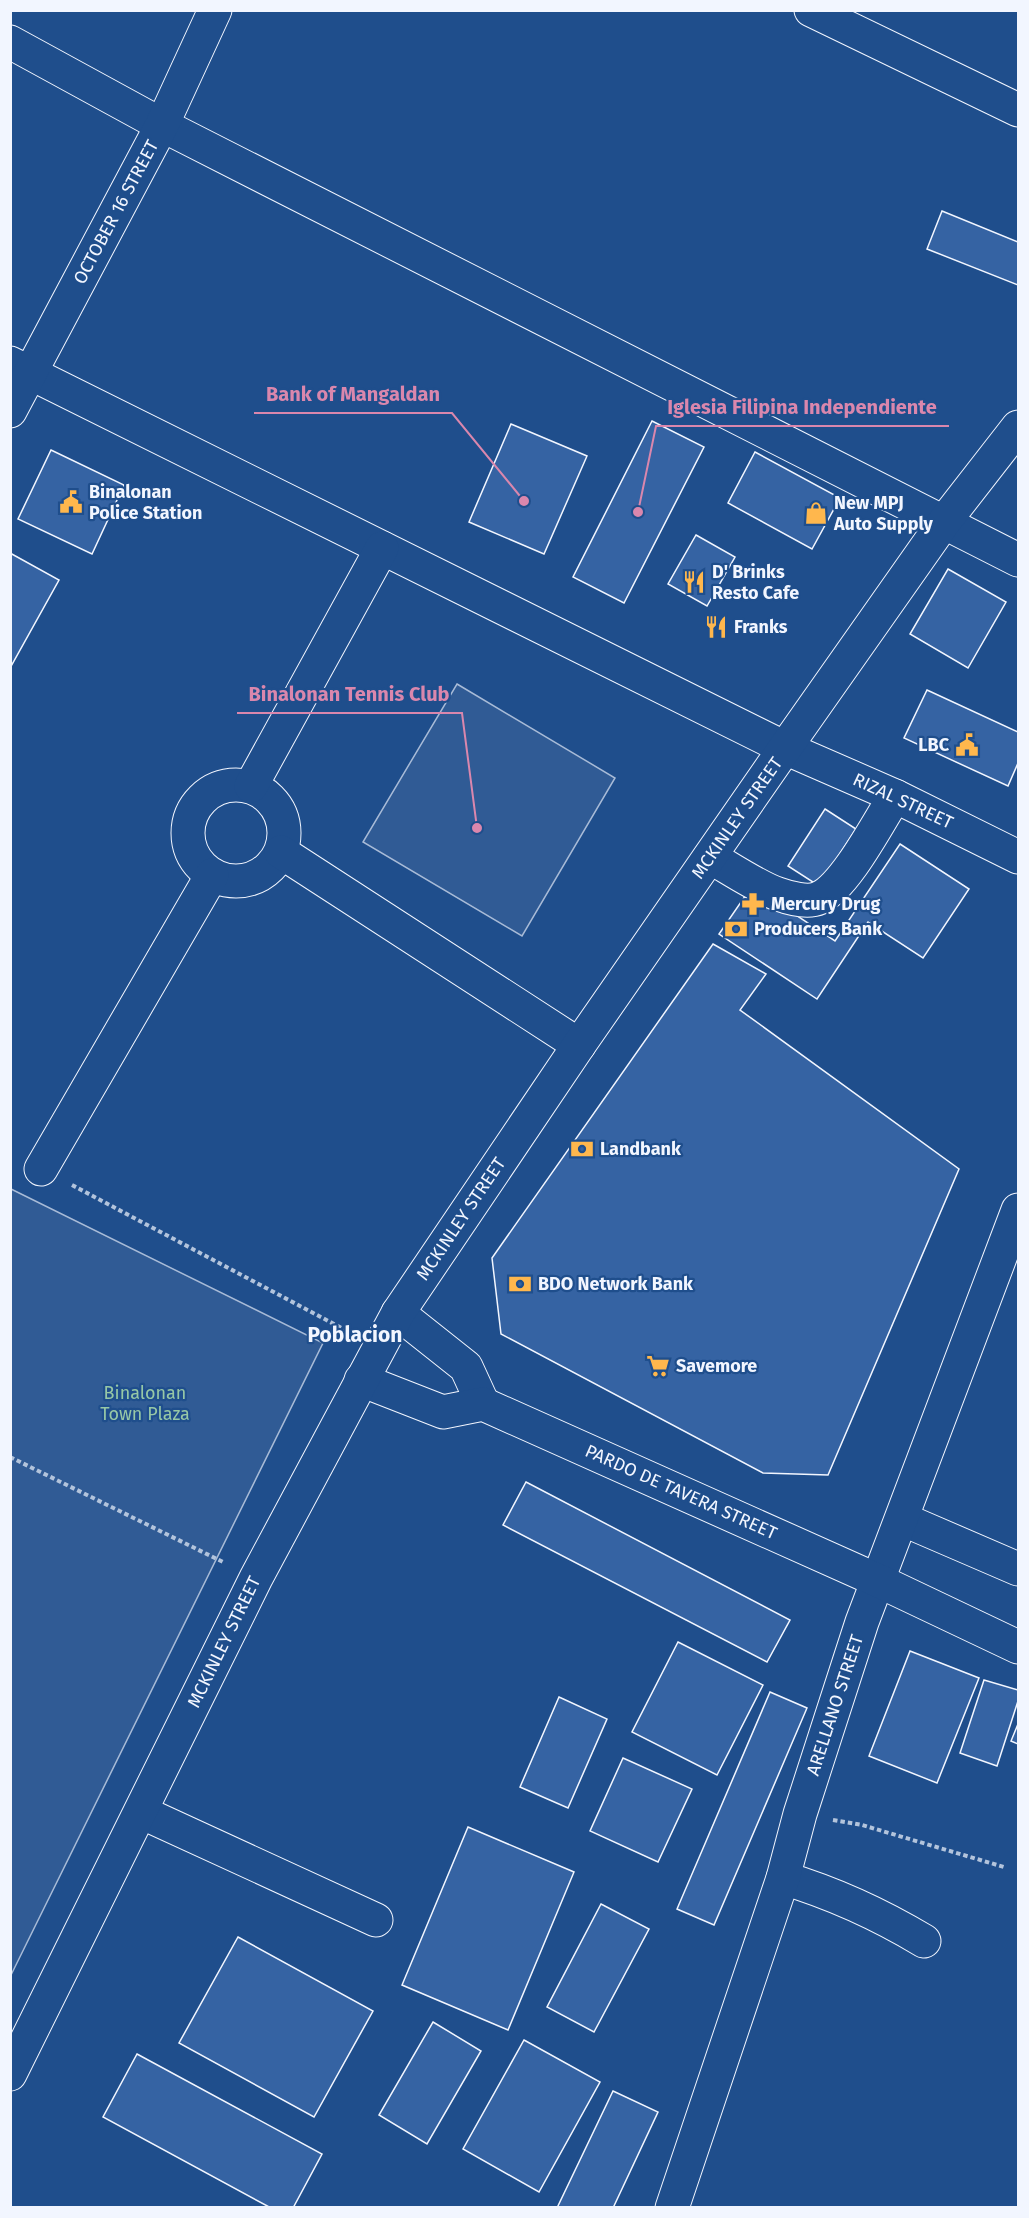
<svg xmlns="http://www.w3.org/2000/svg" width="1029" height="2218" font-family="'Fira Sans',sans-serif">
<rect width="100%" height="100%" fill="#1f4e8c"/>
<g fill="#305b95" stroke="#a8bbd7" stroke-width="1.5">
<polygon points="457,684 615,778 522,936 363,842"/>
<polygon points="11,1189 323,1343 11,1975"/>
</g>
<g fill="#3563a3" stroke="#f2f6ff" stroke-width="1.5">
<polygon points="942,211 1018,242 1018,285 927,249"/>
<polygon points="652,421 704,447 624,603 573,577"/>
<polygon points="511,424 587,456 544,554 469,522"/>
<polygon points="51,450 124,485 92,554 18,519"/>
<polygon points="755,452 840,498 812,549 728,503"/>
<polygon points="696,535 735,557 707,606 668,584"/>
<polygon points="10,553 59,580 10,668"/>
<polygon points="948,569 1006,602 968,668 910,634"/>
<polygon points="927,690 1018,732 1018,763 1008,786 904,738"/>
<polygon points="825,809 856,829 819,886 788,866"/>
<polygon points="900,844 969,889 923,958 868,922 817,999 719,934 752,886 835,941"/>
<polygon points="713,944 766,974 740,1010 959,1169 828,1475 763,1473 501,1334 492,1258"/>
<polygon points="526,1482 790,1620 767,1662 503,1525"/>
<polygon points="678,1642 763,1685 717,1775 632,1732"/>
<polygon points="910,1651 979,1678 937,1783 869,1756"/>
<polygon points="984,1680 1018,1690 1018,1701 997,1766 960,1753"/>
<polygon points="770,1692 807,1708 714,1925 677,1909"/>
<polygon points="559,1697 607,1719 568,1808 520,1787"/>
<polygon points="1018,1724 1018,1744 1011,1741"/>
<polygon points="623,1758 692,1789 658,1862 590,1831"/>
<polygon points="468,1827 574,1872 508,2030 402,1985"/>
<polygon points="601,1904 649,1929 594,2032 547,2007"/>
<polygon points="238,1937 373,2011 314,2117 179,2043"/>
<polygon points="433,2022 481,2051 427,2144 379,2115"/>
<polygon points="524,2040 600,2082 539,2192 463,2149"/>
<polygon points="137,2054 322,2154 293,2208 271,2208 103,2117"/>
<polygon points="613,2091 658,2112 613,2208 557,2208"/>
</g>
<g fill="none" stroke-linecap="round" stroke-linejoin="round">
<g stroke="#f2f6ff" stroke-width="35">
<g id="minor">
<polyline points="811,10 1018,110"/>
<polyline points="10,42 162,125 1018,560"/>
<polyline points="10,363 785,748 895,796 1018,857"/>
<polyline points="10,411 162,125 215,10"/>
<circle cx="236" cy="833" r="48"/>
<polyline points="251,786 382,548"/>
<polyline points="281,852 579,1045"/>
<path d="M710 857C728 867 759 888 778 894 789 898 808 903 819 898 845 887 879 821 895 796"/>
<polyline points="41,1169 212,875"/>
<polyline points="902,1519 1018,1569"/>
<polyline points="141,1812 376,1920"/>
<path d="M783 1878C833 1893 879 1914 924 1941"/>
<polyline points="672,2208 783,1878 800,1814 862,1622 1018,1210"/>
</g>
</g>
<g stroke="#f2f6ff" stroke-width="35">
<g id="major">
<polyline points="398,1313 466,1367 483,1404"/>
<polyline points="361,1380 443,1412 483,1404 879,1581 1018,1647"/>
<polyline points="10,2074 256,1578 398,1313 579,1045 785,748 944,522 1018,427"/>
</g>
</g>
<g stroke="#b3c4dc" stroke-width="4" stroke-dasharray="4.5 3" stroke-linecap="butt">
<polyline points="72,1185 349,1332"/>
<polyline points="10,1457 225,1563"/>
<polyline points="833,1820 862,1825 1004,1867"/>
</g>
<use href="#minor" stroke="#1f4e8c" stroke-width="33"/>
<use href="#major" stroke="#1f4e8c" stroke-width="33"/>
</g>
<defs>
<g id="civic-bare" transform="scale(1.8)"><path d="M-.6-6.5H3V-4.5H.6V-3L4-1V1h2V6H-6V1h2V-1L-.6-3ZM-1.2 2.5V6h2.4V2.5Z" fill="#ffb74d" stroke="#1f4e8c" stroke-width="2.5" paint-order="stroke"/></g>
<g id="shop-bare" transform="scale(1.8)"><path d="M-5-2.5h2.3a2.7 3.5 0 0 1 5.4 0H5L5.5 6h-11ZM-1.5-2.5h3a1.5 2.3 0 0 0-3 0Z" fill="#ffb74d" stroke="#1f4e8c" stroke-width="2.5" paint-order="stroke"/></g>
<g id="restaurant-bare" transform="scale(1.8)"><path d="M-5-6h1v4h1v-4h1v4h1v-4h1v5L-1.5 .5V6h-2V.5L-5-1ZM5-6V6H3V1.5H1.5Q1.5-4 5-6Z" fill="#ffb74d" stroke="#1f4e8c" stroke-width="2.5" paint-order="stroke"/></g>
<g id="pharmacy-bare" transform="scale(1.8)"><path d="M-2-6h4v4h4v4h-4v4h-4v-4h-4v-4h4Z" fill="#ffb74d" stroke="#1f4e8c" stroke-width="2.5" paint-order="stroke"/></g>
<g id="bank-bare" transform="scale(1.8)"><path d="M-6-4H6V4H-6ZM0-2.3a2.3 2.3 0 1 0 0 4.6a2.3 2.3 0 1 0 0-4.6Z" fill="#ffb74d" stroke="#1f4e8c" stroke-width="2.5" paint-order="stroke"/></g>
<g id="supermarket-bare" transform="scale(1.8)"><path d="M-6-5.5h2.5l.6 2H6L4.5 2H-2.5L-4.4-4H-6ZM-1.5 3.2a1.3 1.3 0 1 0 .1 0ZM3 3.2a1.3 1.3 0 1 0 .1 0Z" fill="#ffb74d" stroke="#1f4e8c" stroke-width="2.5" paint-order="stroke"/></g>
</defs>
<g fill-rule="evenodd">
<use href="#civic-bare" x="71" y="502"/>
<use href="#shop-bare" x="816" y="513"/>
<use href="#restaurant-bare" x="694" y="582"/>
<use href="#restaurant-bare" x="716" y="627"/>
<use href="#civic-bare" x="967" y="745"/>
<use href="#pharmacy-bare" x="753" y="904"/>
<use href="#bank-bare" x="736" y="929"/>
<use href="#bank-bare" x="582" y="1149"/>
<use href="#bank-bare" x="520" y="1284"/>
<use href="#supermarket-bare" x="658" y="1366"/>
</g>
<g text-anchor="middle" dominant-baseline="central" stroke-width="4.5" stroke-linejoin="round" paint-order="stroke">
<g font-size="18" fill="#f2f6ff" stroke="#1f4e8c">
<text transform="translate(116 212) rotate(-62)">OCTOBER 16 STREET</text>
<text transform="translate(903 801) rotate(25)">RIZAL STREET</text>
<text transform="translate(737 818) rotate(-55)">MCKINLEY STREET</text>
<text transform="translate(461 1219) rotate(-56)">MCKINLEY STREET</text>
<text transform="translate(681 1492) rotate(24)">PARDO DE TAVERA STREET</text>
<text transform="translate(224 1642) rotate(-64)">MCKINLEY STREET</text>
<text transform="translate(835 1705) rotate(-72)">ARELLANO STREET</text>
</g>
<g font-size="18" font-weight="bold" fill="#f2f6ff" stroke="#1f4e8c" text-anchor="start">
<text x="89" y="492">Binalonan<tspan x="89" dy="21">Police Station</tspan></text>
<text x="834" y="503">New MPJ<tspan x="834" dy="21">Auto Supply</tspan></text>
<text x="712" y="572">D' Brinks<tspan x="712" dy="21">Resto Cafe</tspan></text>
<text x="734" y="627">Franks</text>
<text x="949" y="745" text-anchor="end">LBC</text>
<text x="771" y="904">Mercury Drug</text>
<text x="754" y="929">Producers Bank</text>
<text x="600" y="1149">Landbank</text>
<text x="538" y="1284">BDO Network Bank</text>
<text x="676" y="1366">Savemore</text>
</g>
<g font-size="18" fill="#97c8a6" stroke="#1f4e8c">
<text x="145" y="1393">Binalonan<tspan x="145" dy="21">Town Plaza</tspan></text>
</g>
<g font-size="21" font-weight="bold" fill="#f2f6ff" stroke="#1f4e8c">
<text x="355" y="1335">Poblacion</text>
</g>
</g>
<path fill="none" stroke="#da87ad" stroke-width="2" d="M524 501L452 413H254M638 512L656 426H949M477 828L462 713H237"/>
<g fill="#da87ad" stroke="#1f4e8c" stroke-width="2">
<circle cx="524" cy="501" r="6"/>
<circle cx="638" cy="512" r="6"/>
<circle cx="477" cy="828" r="6"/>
</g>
<g font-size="20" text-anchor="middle" font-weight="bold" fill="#da87ad" stroke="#1f4e8c" stroke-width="4.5" stroke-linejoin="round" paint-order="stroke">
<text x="353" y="401">Bank of Mangaldan</text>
<text x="802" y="414">Iglesia Filipina Independiente</text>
<text x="349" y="701">Binalonan Tennis Club</text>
</g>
<rect width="1029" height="2218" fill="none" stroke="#f2f6ff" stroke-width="24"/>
</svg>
